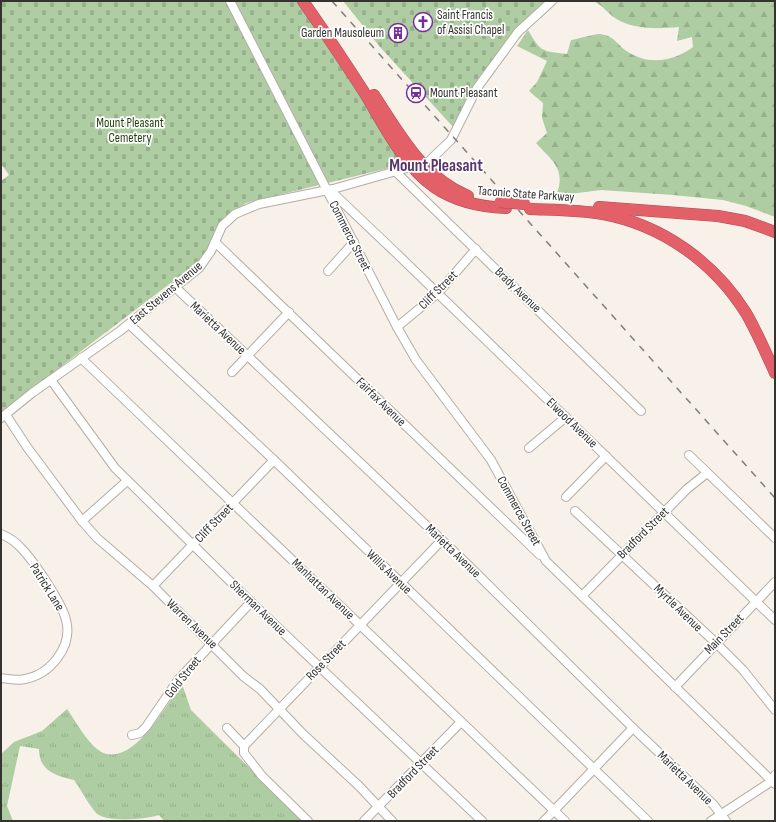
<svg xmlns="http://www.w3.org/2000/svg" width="776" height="822" font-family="'Sofia Sans Condensed',sans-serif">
<defs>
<pattern id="grass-tufts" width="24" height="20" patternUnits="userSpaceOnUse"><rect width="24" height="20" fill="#afcda2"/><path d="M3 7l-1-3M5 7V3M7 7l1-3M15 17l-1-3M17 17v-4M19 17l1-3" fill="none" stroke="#97b08c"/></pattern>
<pattern id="forest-firs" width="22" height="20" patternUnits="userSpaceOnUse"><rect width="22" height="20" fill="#afcda2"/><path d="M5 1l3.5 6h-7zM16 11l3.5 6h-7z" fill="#97b08c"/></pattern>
<pattern id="cemetery-stones" width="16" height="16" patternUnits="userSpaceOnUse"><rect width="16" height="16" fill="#afcda2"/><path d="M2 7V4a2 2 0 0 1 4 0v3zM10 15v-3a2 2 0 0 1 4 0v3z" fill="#97b08c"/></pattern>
</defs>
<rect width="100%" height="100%" fill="#f8f1e9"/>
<path fill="url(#grass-tufts)" d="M182 684 191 710 303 821H164L159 815C143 820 109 822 97 814 88 804 82 791 74 780 56 776 39 771 39 749L20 746 7 806 13 821H1V754L14 742 42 731 67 709C75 720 92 752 107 754 138 760 166 704 182 684Z"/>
<path fill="url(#forest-firs)" d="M593 1H775V217L746 206 723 200 673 195 601 190 562 195 557 193C566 168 551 160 536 143L547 133 542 118 543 103 529 91 537 82 547 61 517 46 528 30C541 52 541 51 567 54L571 40C577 39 598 33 600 34 614 36 616 43 625 50 647 66 673 62 693 47L692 37 677 41 679 27C658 29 633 30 615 18 607 13 603 5 593 1Z"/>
<g fill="url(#cemetery-stones)">
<polygon points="1,1 297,1 405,164 246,203 225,218 201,260 1,412 1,181 9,175 1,164"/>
<polygon points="343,1 547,1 526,20 454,128 380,47"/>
</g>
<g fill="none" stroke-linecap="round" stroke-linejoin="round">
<g stroke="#b4ada6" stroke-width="10">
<g id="minor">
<polyline points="230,1 397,327 416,360 491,460 546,561 775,784"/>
<polyline points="395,171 641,411"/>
<polyline points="327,191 333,193 393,250 775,620"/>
<polyline points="215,242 540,555"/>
<polyline points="328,271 354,242"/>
<polyline points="175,287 466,563 633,728 713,804 726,821"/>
<polyline points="129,324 276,462 648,821"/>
<polyline points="397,327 437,294 476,249"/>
<polyline points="81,358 565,821"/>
<polyline points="232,372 289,312"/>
<polyline points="51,380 115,468 251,602 482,821"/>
<polyline points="6,415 27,447 82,521 97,538 153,586 243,676 260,689 303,734 359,786 392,821"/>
<polyline points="1,418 32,393 120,331 199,268 211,251 222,226 235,214 259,204 333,189 428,162 451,140 477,88 518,32 552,1"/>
<polyline points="529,448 566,417"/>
<polyline points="689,455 775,538"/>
<polyline points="566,497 606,456"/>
<polyline points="575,511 716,643 743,670 775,710"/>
<polyline points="82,521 127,481"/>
<path d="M1 534C8 537 16 542 21 548 34 561 62 603 66 620 73 646 51 674 25 679 19 681 8 679 1 678"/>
<polyline points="153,586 274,460"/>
<polyline points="582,596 687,489 707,473"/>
<polyline points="675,687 775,582"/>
<polyline points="227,728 244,746 244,753 262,776 308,821"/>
<polyline points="132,735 140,733 146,727 178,680 251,602"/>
<polyline points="244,746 442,540"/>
<polyline points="364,821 461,722"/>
<polyline points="544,821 633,728"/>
<polyline points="711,821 772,781 775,775"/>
</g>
</g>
<g stroke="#a75055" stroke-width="12">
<g id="highway">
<path d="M303 1C324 31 344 61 364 92 384 125 402 164 434 187 456 202 480 207 506 208"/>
<path d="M374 95C400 134 422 177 468 196"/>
<polyline points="599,207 718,216 745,221 775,232"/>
<path d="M530 209C554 210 579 210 603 214 662 225 714 262 746 313 757 332 766 353 775 373"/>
</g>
</g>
<use href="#minor" stroke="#fff" stroke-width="8"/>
<use href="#highway" stroke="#e46069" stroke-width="11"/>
<polyline stroke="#817d78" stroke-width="1.5" stroke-dasharray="7 7" stroke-linecap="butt" points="332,1 775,498"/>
<g stroke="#a75055" stroke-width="12" stroke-linecap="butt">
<polyline id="highway-bridge" points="500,202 525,204"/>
</g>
<use href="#highway-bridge" stroke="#e46069" stroke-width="11"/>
</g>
<defs>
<g id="church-ring" transform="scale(1)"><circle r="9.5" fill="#fff" stroke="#782c9e" stroke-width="1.5"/><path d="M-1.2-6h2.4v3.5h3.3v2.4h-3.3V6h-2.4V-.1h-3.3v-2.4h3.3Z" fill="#782c9e"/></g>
<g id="building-ring" transform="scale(1)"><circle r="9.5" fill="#fff" stroke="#782c9e" stroke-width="1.5"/><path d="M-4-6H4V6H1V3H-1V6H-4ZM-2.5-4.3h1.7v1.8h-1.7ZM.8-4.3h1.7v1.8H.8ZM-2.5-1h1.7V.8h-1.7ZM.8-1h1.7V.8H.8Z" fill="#782c9e"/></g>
<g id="station-ring" transform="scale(1)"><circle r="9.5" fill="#fff" stroke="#782c9e" stroke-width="1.5"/><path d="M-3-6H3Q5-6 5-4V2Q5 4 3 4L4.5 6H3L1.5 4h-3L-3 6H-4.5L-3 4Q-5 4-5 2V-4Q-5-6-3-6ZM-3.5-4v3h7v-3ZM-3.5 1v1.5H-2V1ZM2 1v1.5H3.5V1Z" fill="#782c9e"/></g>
</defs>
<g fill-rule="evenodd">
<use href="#church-ring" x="423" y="22"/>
<use href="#building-ring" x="398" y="33"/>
<use href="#station-ring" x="416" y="93"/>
</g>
<g text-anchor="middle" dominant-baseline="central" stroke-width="3.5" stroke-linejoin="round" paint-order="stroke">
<g font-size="13" fill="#353330" stroke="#fff" text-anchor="start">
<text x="437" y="15">Saint Francis<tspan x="437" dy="15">of Assisi Chapel</tspan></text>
<text x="384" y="33" text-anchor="end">Garden Mausoleum</text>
<text x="430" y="93">Mount Pleasant</text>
</g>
<g font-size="13" fill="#1f3e0c" stroke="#fff">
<text x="130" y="123">Mount Pleasant<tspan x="130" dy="15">Cemetery</tspan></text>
</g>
<g font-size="13" fill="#353330" stroke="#fff">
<text transform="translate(526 194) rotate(4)">Taconic State Parkway</text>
<text transform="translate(350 236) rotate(63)">Commerce Street</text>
<text transform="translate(438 290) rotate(-45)">Cliff Street</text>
<text transform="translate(518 290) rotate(44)">Brady Avenue</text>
<text transform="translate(166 293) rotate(-40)">East Stevens Avenue</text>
<text transform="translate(218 328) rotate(43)">Marietta Avenue</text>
<text transform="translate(381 402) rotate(44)">Fairfax Avenue</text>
<text transform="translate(572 423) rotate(44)">Elwood Avenue</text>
<text transform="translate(519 511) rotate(61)">Commerce Street</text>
<text transform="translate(214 523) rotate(-46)">Cliff Street</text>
<text transform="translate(643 533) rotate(-45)">Bradford Street</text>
<text transform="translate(453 551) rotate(44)">Marietta Avenue</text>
<text transform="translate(389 572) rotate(44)">Willis Avenue</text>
<text transform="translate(47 587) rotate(58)">Patrick Lane</text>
<text transform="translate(323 589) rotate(44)">Manhattan Avenue</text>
<text transform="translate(258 608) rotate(44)">Sherman Avenue</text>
<text transform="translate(678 608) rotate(44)">Myrtle Avenue</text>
<text transform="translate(192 624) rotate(44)">Warren Avenue</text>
<text transform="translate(724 634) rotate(-46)">Main Street</text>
<text transform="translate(326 660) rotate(-46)">Rose Street</text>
<text transform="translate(183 677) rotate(-51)">Gold Street</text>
<text transform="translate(413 772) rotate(-46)">Bradford Street</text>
<text transform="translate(685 778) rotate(44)">Marietta Avenue</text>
</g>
<g font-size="17" font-weight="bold" fill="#58356d" stroke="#fff">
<text x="436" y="166">Mount Pleasant</text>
</g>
</g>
<rect width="776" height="822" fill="none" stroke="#353330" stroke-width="4"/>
</svg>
